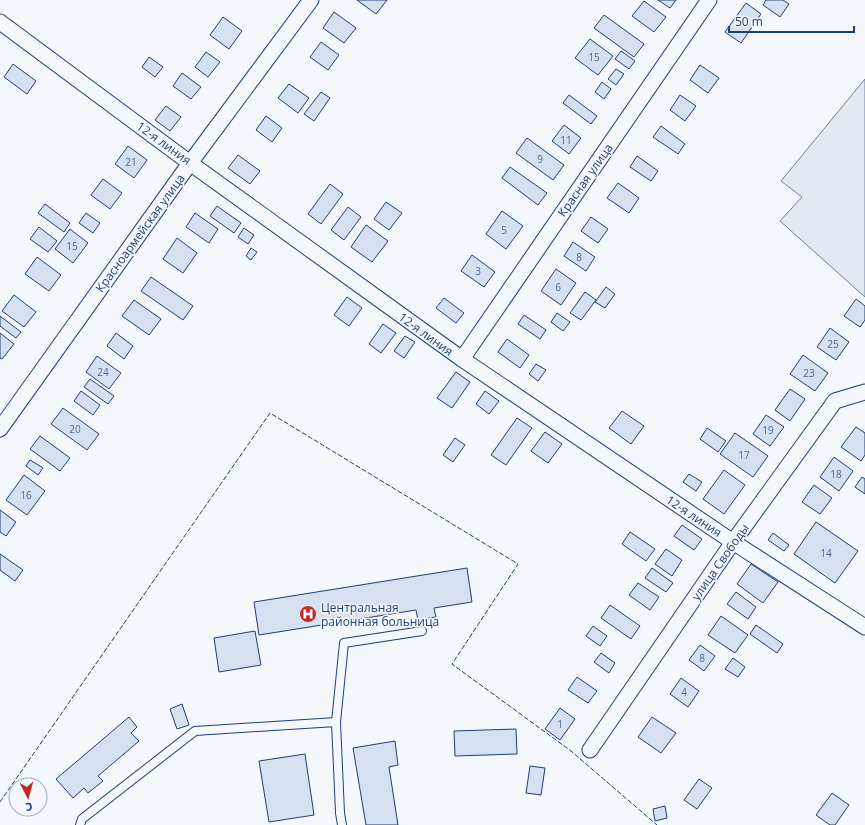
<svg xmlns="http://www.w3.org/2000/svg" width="865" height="825" font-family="'Open Sans',sans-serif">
<rect width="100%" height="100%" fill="#f4f7fb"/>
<polygon fill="#e3e9f0" stroke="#687fa3" points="865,79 865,297 780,221 802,197 781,181"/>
<g fill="#d5e0f0" stroke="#1d3f73">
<polygon points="357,0 387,0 376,14"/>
<polygon points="658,0 676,0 670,8"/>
<polygon points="766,0 783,0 789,4 780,17 763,5"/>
<polygon points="644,1 666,17 654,32 632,16"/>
<polygon points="746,3 761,14 741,43 725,32"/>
<polygon points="334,12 356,28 344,43 323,28"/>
<polygon points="604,15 644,44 634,57 594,28"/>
<polygon points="223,17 242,31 229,49 210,35"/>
<polygon points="590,39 613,56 598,75 575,58"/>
<polygon points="321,42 339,55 328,70 310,57"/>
<polygon points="621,51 635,61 629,69 615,59"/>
<polygon points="206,52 220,62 208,77 195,67"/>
<polygon points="149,57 163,67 155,77 142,67"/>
<polygon points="13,64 36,81 27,94 4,77"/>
<polygon points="700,65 719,78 708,93 690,80"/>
<polygon points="616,69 624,74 616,85 608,79"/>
<polygon points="182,73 201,87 191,99 173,86"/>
<polygon points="602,82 611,89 604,99 595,92"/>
<polygon points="289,84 309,98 298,113 278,98"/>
<polygon points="321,92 330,98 314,121 304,114"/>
<polygon points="569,95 597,116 591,124 563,103"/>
<polygon points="680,95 696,106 685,121 670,110"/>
<polygon points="166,106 181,117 170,131 155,120"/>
<polygon points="266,116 282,128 272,142 256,130"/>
<polygon points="564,125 581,138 569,154 552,141"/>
<polygon points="661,126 685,144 678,154 653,137"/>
<polygon points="527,138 564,165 553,180 516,153"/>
<polygon points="128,146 147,160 134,178 115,164"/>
<polygon points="238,155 260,171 250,184 228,168"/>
<polygon points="637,156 658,171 651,181 630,167"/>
<polygon points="510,167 547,193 538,205 502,178"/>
<polygon points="103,179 122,193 110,209 91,195"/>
<polygon points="618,183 639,198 629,213 607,198"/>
<polygon points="330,184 343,194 321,224 308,214"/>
<polygon points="386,202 402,213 389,230 374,219"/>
<polygon points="45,204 70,223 64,232 38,213"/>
<polygon points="217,206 241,223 234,233 210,216"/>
<polygon points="348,207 361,217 344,240 331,230"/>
<polygon points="502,211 523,226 506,249 486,234"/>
<polygon points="86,213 100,223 93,233 79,223"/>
<polygon points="195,213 218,229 209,243 186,227"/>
<polygon points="591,217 608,229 598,243 581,231"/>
<polygon points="366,225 388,241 372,262 351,247"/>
<polygon points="39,227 57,241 48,252 30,239"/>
<polygon points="244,228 254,235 248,244 238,237"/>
<polygon points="70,229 88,243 73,263 55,249"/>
<polygon points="177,238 197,253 183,273 163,259"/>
<polygon points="573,242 595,257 586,271 564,256"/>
<polygon points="251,248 257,252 251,260 246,256"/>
<polygon points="472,255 495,272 484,287 461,271"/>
<polygon points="37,257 61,275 49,291 25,274"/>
<polygon points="556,269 576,283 561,305 541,291"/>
<polygon points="151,277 193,306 183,320 141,291"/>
<polygon points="606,287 615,294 605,308 595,302"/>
<polygon points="585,292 596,300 581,320 570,313"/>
<polygon points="14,295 36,312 24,327 2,311"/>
<polygon points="347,297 362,308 349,326 334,315"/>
<polygon points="444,298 464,313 456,323 436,308"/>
<polygon points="856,299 865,306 865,320 860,327 844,316"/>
<polygon points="134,300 161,319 149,335 122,316"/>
<polygon points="557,313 570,322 563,331 551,322"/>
<polygon points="524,315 546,330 540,339 518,324"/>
<polygon points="0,316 21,332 16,338 0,326"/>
<polygon points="383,324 396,333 381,353 369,344"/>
<polygon points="830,328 849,342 836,360 817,347"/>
<polygon points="0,333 14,344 2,359 0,358"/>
<polygon points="116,333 133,346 124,359 107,346"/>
<polygon points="405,336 415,342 404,358 394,351"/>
<polygon points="507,339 529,355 520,368 498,352"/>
<polygon points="803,355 828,373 815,391 790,374"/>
<polygon points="97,356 121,373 109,389 86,372"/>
<polygon points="536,364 546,370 538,381 529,374"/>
<polygon points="456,372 470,382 452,408 437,398"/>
<polygon points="90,379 114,396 108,404 84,387"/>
<polygon points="790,389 805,399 790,421 775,410"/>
<polygon points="81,391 100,405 93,415 74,401"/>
<polygon points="485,391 499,401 489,414 476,404"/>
<polygon points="63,408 99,434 87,450 51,424"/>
<polygon points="622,411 644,426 631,444 609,428"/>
<polygon points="766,415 784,427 770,446 753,434"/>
<polygon points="517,418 532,428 506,465 491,455"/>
<polygon points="856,427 865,433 865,455 861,461 841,447"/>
<polygon points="707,428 726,441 718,452 700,439"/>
<polygon points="545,432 562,444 548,463 531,451"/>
<polygon points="735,433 768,456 753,477 720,454"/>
<polygon points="40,436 70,458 60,471 30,449"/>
<polygon points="455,438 465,445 453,462 443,455"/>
<polygon points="834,457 853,471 839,491 820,477"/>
<polygon points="30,460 43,468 38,475 26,466"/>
<polygon points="724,470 745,485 724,514 703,499"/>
<polygon points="689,474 702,482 696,491 683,482"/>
<polygon points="24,475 45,491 27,515 6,500"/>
<polygon points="862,477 865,479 865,494 855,487"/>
<polygon points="814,485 832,498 820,514 802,502"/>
<polygon points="0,510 16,522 6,536 0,532"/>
<polygon points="816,522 858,551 835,583 794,554"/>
<polygon points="682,525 702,539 694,550 674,536"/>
<polygon points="630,532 655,549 646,561 622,544"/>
<polygon points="773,533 789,545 784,551 768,540"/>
<polygon points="666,549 682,560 672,576 655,564"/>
<polygon points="0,554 23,570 15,581 0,570"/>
<polygon points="751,564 778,582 763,603 737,584"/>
<polygon points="467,568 472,602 434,608 436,617 418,620 416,610 259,635 254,602"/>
<polygon points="652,568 673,583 666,592 645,578"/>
<polygon points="638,583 659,597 650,610 629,595"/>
<polygon points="736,592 756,607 748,619 727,604"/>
<polygon points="610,605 640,626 631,639 601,618"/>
<polygon points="721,616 748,635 735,653 708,635"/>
<polygon points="756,625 783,644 777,653 750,634"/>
<polygon points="593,626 607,636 600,646 586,636"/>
<polygon points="255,631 261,665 219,672 214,638"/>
<polygon points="700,645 715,656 704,671 689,660"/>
<polygon points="601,653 615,663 609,673 594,662"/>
<polygon points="733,658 745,667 738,677 725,669"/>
<polygon points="577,677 597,691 588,703 568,690"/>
<polygon points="681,678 699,691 688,707 670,694"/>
<polygon points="182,704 189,725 177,729 170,709"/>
<polygon points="560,708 575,719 560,740 545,729"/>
<polygon points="129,717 137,727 131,733 139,741 98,776 103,781 88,793 84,788 73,798 56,779"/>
<polygon points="652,717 676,733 661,753 638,737"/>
<polygon points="516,729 517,754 455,756 454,731"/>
<polygon points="395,741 398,765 389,767 398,825 366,825 353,748"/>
<polygon points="305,754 314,815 269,822 259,761"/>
<polygon points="530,766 545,768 541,795 526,793"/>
<polygon points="699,779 712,788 697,809 684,800"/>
<polygon points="832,793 849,805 835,825 830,825 816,815"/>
<polygon points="665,806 667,818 655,821 653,809"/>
</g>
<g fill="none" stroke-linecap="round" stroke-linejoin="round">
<g stroke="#1d3f73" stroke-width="10">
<g id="lane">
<polyline points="336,722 344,643 422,631"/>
<polyline points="80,825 82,819 195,731 336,722 340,813 342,825"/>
</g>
</g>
<g stroke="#1d3f73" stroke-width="17">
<g id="street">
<polyline points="0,22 190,163 462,359 733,542 865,627"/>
<polyline points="462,359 709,0"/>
<polyline points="0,429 190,163 311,0"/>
<polyline points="590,750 733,542 835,401 865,392"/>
</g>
</g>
<use href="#lane" stroke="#f4f7fb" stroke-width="8"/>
<use href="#street" stroke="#f4f7fb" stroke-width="15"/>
<polyline stroke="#1d3f73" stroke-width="1" stroke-dasharray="5 2" stroke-linecap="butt" points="0,802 270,413 518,564 452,664 571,751 657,825"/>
</g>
<defs>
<g id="hospital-disc" transform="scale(0.9)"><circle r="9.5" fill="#c62828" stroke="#f4f7fb"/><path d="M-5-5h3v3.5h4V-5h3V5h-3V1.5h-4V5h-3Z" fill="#fff"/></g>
</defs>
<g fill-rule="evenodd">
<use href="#hospital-disc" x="308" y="614"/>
</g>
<g text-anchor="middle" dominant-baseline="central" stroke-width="3" stroke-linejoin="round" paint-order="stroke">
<g font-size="10" fill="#4b6792">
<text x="594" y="57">15</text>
<text x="566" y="140">11</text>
<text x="540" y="159">9</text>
<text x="131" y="162">21</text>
<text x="504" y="230">5</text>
<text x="72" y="246">15</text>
<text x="579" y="257">8</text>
<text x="478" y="271">3</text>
<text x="558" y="287">6</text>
<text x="833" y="344">25</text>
<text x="103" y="372">24</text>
<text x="809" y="373">23</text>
<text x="75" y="429">20</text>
<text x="768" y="430">19</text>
<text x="744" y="455">17</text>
<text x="836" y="474">18</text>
<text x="26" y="495">16</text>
<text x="826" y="553">14</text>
<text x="702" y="658">8</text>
<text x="684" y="692">4</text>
<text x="560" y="724">1</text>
</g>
<g font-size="12" fill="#1d3f73" stroke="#f4f7fb">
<text transform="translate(164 143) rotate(36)">12-я линия</text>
<text transform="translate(585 180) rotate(-55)">Красная улица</text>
<text transform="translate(140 233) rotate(-54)">Красноармейская улица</text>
<text transform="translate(426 334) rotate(36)">12-я линия</text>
<text transform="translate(694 516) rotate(34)">12-я линия</text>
<text transform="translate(720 562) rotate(-55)">улица Свободы</text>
</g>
<g font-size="12" fill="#1d3f73" stroke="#f4f7fb" text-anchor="start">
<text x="321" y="607">Центральная<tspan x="321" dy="14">районная больница</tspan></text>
</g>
</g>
<g transform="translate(28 797) rotate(174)"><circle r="19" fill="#f4f7fb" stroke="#9eadc5"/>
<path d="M0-3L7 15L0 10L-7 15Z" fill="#c62828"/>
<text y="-6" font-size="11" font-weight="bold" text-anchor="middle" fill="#1d3f73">С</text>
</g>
<path d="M729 26v6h125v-6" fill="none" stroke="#1d3f73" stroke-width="2"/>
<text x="735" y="26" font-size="12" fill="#1d3f73" stroke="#f4f7fb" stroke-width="3" paint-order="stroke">50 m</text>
</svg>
